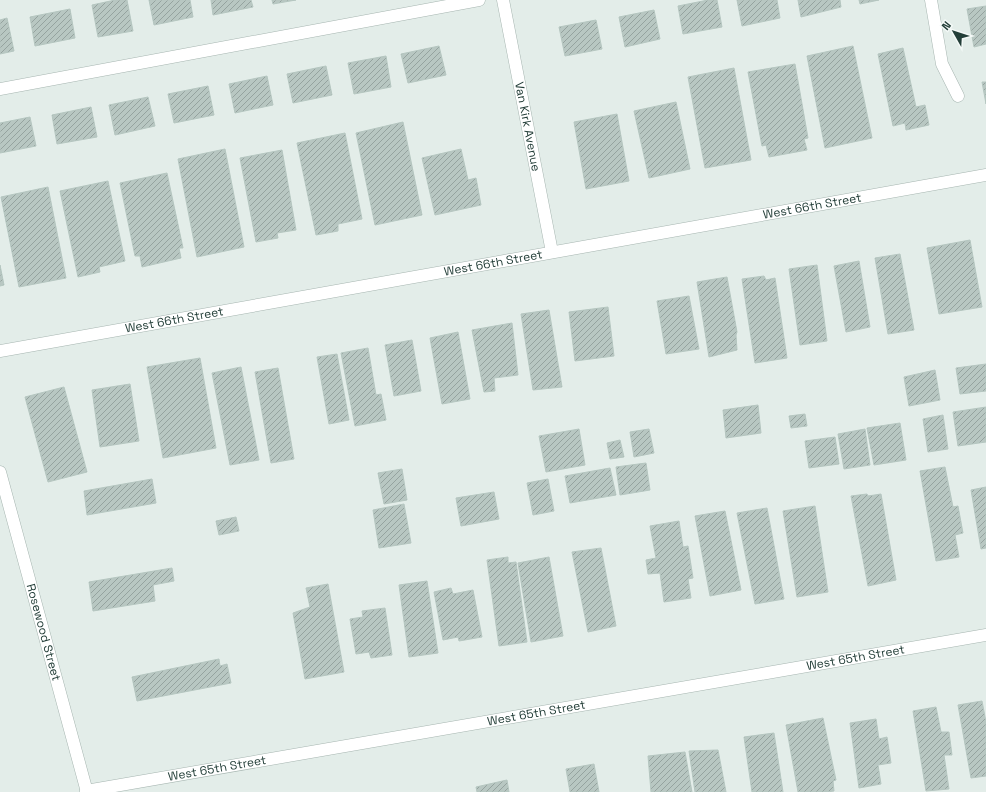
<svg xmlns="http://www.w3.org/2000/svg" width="986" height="792" font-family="'Space Grotesk',sans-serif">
<defs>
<pattern id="building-hatch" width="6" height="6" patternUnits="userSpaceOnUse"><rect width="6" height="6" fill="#b8c7c2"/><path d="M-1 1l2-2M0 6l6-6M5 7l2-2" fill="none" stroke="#95a39f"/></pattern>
</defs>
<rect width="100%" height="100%" fill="#e3ede9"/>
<g fill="url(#building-hatch)" stroke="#b5c6c0">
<polygon points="115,0 127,0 133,31 98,37 92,5"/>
<polygon points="149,0 190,0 193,17 154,25"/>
<polygon points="211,0 251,0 253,7 213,15"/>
<polygon points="272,0 296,0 273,4"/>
<polygon points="708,0 717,0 722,27 683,34 678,6"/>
<polygon points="737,0 777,0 780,18 742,26"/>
<polygon points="798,0 840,0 841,7 801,17"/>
<polygon points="859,0 879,0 860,4"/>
<polygon points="986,6 986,44 974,47 967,9"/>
<polygon points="70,9 75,38 35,46 30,17"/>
<polygon points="654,10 660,39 625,47 619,17"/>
<polygon points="7,18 14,51 0,54 0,20"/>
<polygon points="596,20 602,49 565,56 559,27"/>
<polygon points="439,46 446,75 408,83 401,54"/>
<polygon points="853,46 872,138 825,148 807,56"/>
<polygon points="903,48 916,107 925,105 929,125 906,130 905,123 893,126 878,54"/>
<polygon points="386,56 391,87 354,94 348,63"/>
<polygon points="795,64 808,138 804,139 807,150 769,157 766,145 762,146 748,72"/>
<polygon points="326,66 332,95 293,103 287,74"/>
<polygon points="734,68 751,160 705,168 688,77"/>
<polygon points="267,76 273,105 235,113 229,84"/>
<polygon points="982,82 986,82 986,104"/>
<polygon points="208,86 214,115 174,123 168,94"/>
<polygon points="148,97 155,126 115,135 109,105"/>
<polygon points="676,102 690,169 649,178 634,111"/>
<polygon points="91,107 97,137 57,144 52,115"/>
<polygon points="617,114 629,181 586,189 574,122"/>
<polygon points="30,117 36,146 0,153 0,123"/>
<polygon points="403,122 422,215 375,225 356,133"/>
<polygon points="345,133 362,219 338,224 338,231 316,235 297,143"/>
<polygon points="225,149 244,247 197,257 178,159"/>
<polygon points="461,149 468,180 476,178 481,205 435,215 422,158"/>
<polygon points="282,150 296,230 277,233 278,238 256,242 240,158"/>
<polygon points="167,173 183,248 179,248 181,258 142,267 140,256 135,256 120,183"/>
<polygon points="108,181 125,261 99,267 100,272 78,277 60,191"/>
<polygon points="48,187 66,278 19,287 1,197"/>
<polygon points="970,240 982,307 939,314 927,248"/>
<polygon points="900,254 914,330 888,334 875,258"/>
<polygon points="859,261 870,327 846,332 834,266"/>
<polygon points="0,265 4,285 0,286"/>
<polygon points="817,265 827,341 800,345 789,269"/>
<polygon points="764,276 766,280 775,278 787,358 755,363 742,279"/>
<polygon points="727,277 737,332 736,335 737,350 709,357 697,282"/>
<polygon points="689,296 699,349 666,354 657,301"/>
<polygon points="608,307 614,356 575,361 569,312"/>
<polygon points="549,310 562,387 533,390 521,314"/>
<polygon points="512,323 518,375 494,378 495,391 484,392 472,330"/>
<polygon points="458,332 470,399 442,404 430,338"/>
<polygon points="412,340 421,391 394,396 385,345"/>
<polygon points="368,348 376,395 381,394 386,420 355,426 341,353"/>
<polygon points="337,354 349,420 329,424 317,357"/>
<polygon points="200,358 216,448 163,458 147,367"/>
<polygon points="986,364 986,391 960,394 956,368"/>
<polygon points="241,367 259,460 230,465 212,373"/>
<polygon points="278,368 294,459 271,463 255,372"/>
<polygon points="935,370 940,400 909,406 904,377"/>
<polygon points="130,384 139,441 100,447 92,390"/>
<polygon points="64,387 87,472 48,482 25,397"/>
<polygon points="758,405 761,433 726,438 723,410"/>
<polygon points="986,407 986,442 958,446 953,412"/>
<polygon points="805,414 807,426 791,428 789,416"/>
<polygon points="943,415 948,449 928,452 923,419"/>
<polygon points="900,423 906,460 874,465 867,428"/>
<polygon points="579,429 585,465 546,472 539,436"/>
<polygon points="649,429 654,453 634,457 630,432"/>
<polygon points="865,429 870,465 844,469 838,434"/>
<polygon points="835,437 839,464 809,468 805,441"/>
<polygon points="620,440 624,457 610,459 607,443"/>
<polygon points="646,463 650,490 620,495 616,467"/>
<polygon points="945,467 953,507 958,506 963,533 955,535 959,557 936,561 920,471"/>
<polygon points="610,468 616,495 570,503 565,476"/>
<polygon points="402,469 407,500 384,504 378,473"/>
<polygon points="152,479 156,503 87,515 84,491"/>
<polygon points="548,479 554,511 533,515 527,483"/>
<polygon points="986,487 986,548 981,549 971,490"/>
<polygon points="494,492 499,519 461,526 456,498"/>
<polygon points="867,494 868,496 881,494 896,580 868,586 851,496"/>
<polygon points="404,504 411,543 379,548 373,510"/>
<polygon points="815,506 828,592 797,597 783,511"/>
<polygon points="767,508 784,599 755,604 737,513"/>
<polygon points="725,511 741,590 710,596 695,516"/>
<polygon points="236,517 239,531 219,535 216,521"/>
<polygon points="679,521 683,547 688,546 693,578 688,579 691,598 664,602 660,573 648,574 646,560 656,558 650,526"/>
<polygon points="601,548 616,626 588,632 572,552"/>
<polygon points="508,557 508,563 516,562 527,642 499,646 487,560"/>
<polygon points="549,557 563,636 531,642 518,563"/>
<polygon points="172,568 174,581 153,585 155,601 93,611 89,582"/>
<polygon points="427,581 438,653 409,657 399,585"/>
<polygon points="328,584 344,672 305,679 293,613 310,607 306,588"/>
<polygon points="451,588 453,594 473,590 482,637 459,641 458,637 443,640 434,592"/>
<polygon points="385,608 392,655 371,658 369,652 356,654 350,619 363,617 362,611"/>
<polygon points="219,659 220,666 227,664 231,683 137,701 132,677"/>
<polygon points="982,701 986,722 986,776 971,778 958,705"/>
<polygon points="936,707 941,732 949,732 952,755 944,755 949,789 926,791 913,711"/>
<polygon points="823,718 836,780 833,781 834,791 826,792 798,792 786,725"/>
<polygon points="876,719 879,739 887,737 891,763 878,765 881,784 859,788 850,723"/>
<polygon points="774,733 783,792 752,792 744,737"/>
<polygon points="718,750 726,792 695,792 689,751"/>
<polygon points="685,752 692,792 651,792 648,756"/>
<polygon points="594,764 599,792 570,792 566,769"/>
<polygon points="507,780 509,792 477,792 476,787"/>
</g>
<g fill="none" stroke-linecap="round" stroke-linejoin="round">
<g stroke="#a6b5b0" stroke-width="13">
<g id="lane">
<polyline points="931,0 942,64 958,96"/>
<polyline points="0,89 479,0"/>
</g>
</g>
<g stroke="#a6b5b0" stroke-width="13">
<g id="street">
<path id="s1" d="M503 0 552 252"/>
<path id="s2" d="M0 351 986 175"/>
<path id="s3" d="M0 472 87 792"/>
<path id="s4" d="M86 791 986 635"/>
</g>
</g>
<use href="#lane" stroke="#fff" stroke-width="12"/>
<use href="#street" stroke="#fff" stroke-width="12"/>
</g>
<g text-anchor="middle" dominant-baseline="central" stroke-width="3.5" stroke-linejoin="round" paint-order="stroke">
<g font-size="12" fill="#233e38" stroke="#f4f9f7">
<text stroke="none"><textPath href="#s1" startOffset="129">Van Kirk Avenue</textPath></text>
<text stroke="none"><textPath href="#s2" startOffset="825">West 66th Street</textPath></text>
<text stroke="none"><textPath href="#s2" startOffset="501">West 66th Street</textPath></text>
<text stroke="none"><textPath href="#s2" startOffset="177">West 66th Street</textPath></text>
<text stroke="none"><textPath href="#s3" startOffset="166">Rosewood Street</textPath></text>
<text stroke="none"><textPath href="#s4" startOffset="781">West 65th Street</textPath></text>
<text stroke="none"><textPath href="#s4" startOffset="457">West 65th Street</textPath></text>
<text stroke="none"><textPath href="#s4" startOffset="133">West 65th Street</textPath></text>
</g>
</g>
<g transform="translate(954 32) rotate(309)" stroke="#f4f9f7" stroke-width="3" paint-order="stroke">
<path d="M0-3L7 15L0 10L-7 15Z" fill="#233e38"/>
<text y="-6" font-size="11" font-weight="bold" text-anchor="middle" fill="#233e38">N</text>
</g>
</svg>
